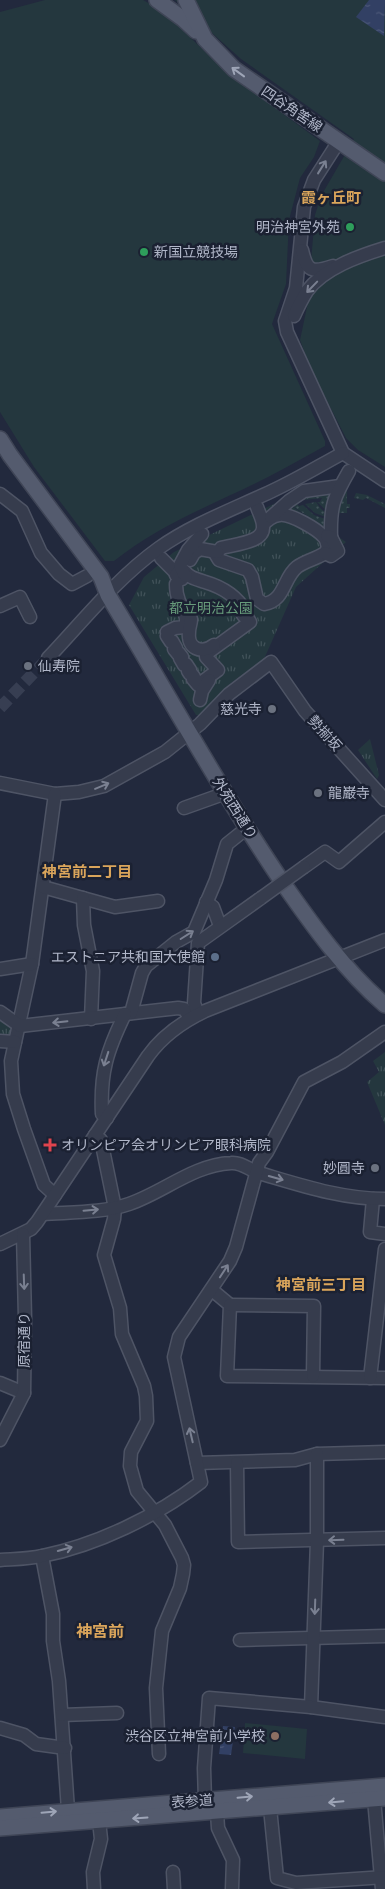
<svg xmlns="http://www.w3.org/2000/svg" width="385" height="1889" font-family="Poppins,'Noto Sans JP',sans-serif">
<defs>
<pattern id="grass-dots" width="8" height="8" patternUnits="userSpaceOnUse" patternTransform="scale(1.25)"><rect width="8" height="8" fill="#24373e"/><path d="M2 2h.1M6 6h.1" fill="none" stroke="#415259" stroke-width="1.8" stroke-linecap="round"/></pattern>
<pattern id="park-tufts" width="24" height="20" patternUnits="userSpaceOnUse" patternTransform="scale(1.25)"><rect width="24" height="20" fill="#24373e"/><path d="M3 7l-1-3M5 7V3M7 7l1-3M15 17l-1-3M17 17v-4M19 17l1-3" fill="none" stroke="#415259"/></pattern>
<pattern id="water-ripples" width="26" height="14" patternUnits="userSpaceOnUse" patternTransform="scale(1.25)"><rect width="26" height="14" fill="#324064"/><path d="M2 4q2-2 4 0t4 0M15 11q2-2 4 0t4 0" fill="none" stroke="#4d5979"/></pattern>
</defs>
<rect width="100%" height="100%" fill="#22293d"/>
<g fill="url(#grass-dots)">
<polygon points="343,488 347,489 347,504 350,504 350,508 347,508 347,513 338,513"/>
<polygon points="333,489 328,512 317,502 320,502 322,498 303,500 301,496"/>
<polygon points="356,493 367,495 385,504 385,508 366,498 363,500 354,498"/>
<polygon points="316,502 321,509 328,514 328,518 315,513 305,504"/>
<polygon points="288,503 296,503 299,506 303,505 314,515 328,520 330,531"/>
</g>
<g fill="url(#park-tufts)">
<polygon points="282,500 346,542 296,587 264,659 231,683 200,715 196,715 129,605 144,577 174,552"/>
<polygon points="370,739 379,775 377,779 358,750"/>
<polygon points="0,1017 16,1027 13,1039 0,1037"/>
<polygon points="385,1052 385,1125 367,1082 379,1072 373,1061"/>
</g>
<g fill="#24373e">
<path d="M45 0H143L161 10 230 75 320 141 314 157 300 178 289 220 286 284 272 324 325 441V446C306 456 288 467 268 477 215 504 162 523 114 561H105L34 467 0 412V12Z"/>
<polygon points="175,0 385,0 385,467 358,450 346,438 311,370 300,340 307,307 315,215 321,196 354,139 241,59"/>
<polygon points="245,1723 307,1729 305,1759 243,1753"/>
</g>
<g fill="url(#water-ripples)">
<polygon points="369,0 385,0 384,36 356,17"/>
<polygon points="223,1726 235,1727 231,1755 219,1754"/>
</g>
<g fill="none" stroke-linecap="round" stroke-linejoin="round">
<polyline stroke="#373e52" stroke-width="12" stroke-dasharray="12 6" stroke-linecap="butt" points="0,708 48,658"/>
<g stroke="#4e5465" stroke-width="15">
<g id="minor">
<polyline points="339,141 314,180 304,207 296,288 285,321 287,332 343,453 385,481"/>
<path d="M302 250C307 272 312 273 333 266"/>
<path d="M294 316C298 307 302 299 307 291 324 268 359 256 385 248"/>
<polyline points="0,494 22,511 41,553 59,574 72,584 87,576"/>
<path d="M257 507C259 513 263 520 263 526 265 543 234 544 221 548L216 555 219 560 248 570 252 577 257 599 264 604C285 601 283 578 297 567 305 561 316 559 325 553L328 548C327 544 327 540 324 537 317 529 290 513 279 515 272 516 267 520 263 525"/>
<polyline points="271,517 289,501 304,491 340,486"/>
<path d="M331 537C330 506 334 497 349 471"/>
<polyline points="325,553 331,556 338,551 331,537 327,536"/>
<polyline points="161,558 182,579"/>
<polyline points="190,560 194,553 200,549 217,552"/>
<path d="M179 571H184C190 578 196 579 205 582 222 587 237 596 246 612L243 615 246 618 247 617 250 622 206 654V657L218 670 198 685 193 679 194 677 191 673 190 674 188 671 190 670 186 664 184 665 180 658 182 657 179 653 178 654 174 649 176 648 172 641 171 642 167 636 168 635 167 632 175 628 184 627C190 620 182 608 179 601 177 596 176 589 176 584L179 580 176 575Z"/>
<polyline points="186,576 184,574 180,565 188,550 202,534"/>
<polyline points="0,606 20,597 30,617"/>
<path d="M191 619C191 624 189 627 189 632 187 648 201 655 214 645"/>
<path d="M48 658C83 621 117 578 159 548 193 524 234 509 272 491 296 480 319 466 343 453"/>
<polyline points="200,700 202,691 209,680"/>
<polyline points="0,783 55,794 79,792 104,786 165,752 200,724 229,694 271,662 305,711 385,800"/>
<polyline points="55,794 32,964 11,1061 13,1094 24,1129 44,1185 55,1195"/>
<polyline points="184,808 226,793"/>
<polyline points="304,867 325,852 339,862 385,822"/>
<polyline points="43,887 115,907 158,901"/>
<polyline points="83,898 84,925 93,971 91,1019"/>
<polyline points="206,902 213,907 220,926"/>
<polyline points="0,969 32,964"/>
<polyline points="0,1012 20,1026 178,1008 184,1009 190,1018"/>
<polyline points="131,1013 142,973 146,966 176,942 194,932 216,880 227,844 247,828"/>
<polyline points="198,1014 194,1003 198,943 261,898"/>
<polyline points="0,1041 15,1042"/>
<path d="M107 1118 102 1114C100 1072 107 1051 125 1014"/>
<polyline points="95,1135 101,1140 115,1208 114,1219 104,1255 120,1308 122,1334 144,1386 146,1396 147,1421 131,1452 130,1466 137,1491 165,1525 182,1558 184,1565 183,1574 180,1588 162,1631 156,1688 159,1754"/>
<polyline points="373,1199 370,1232 385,1234"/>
<path d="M43 1214C71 1212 103 1213 129 1204 164 1192 193 1165 231 1163 242 1162 249 1170 259 1173 300 1185 341 1199 385 1199"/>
<path d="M0 1244 31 1229 37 1222 148 1056C163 1035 182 1022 205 1011L385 940"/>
<polyline points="212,1290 230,1305 227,1376 385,1378"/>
<polyline points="230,1305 314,1306 313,1376"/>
<polyline points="370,1378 385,1249"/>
<polyline points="0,1383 24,1393"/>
<polyline points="0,1440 24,1393 25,1318 23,1234"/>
<polyline points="197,1463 295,1460 317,1454 385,1452"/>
<polyline points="237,1463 238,1542 385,1538"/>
<polyline points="42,1556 53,1614 53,1641 59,1681 68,1810"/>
<path d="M0 1560C14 1559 28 1559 42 1556 97 1545 157 1516 201 1482L174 1357 179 1337 230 1261 236 1247 259 1163 267 1152 304 1082 342 1062 385 1032"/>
<polyline points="240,1640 385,1636"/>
<polyline points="311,1707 317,1541 317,1454"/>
<polyline points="62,1715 117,1713"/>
<polyline points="0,1728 24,1735 36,1744 65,1748"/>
<polyline points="374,1799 382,1889"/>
<polyline points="205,1801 204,1768 209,1698 311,1707 385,1717"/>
<polyline points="270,1808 277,1878 296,1883 385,1877"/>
<polyline points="217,1812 218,1828 233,1860 232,1889"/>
<polyline points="173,1872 174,1889"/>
<polyline points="94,1889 93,1872 101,1839 99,1821"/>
</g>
</g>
<g stroke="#3f4556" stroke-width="18">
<g id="major">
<polyline points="157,0 183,19 196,31"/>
<polyline points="186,0 205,39 234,69 385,173"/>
<path d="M0 439 10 455 101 577 108 595C166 691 220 790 283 883 313 926 345 971 385 1005"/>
<polyline points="0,1817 385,1786"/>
<polyline points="0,1828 385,1798"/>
</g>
</g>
<use href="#minor" stroke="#363c4d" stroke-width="12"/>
<use href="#major" stroke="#545b6e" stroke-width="15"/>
<g stroke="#4e5465" stroke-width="15" stroke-linecap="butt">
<polyline id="minor-bridge" points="261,898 304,867"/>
</g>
<use href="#minor-bridge" stroke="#363c4d" stroke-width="12"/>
</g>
<defs><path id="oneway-shaft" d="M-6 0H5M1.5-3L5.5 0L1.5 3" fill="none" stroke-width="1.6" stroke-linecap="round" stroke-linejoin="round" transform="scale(1.25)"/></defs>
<g stroke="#9ea5b7">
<use href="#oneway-shaft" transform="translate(238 72) rotate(-144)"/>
<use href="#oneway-shaft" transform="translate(245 1797) rotate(-5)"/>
<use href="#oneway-shaft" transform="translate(336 1802) rotate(175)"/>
<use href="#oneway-shaft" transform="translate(49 1812) rotate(-5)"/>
<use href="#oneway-shaft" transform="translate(140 1818) rotate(176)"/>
</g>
<g stroke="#7a8091">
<use href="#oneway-shaft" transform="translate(322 167) rotate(-58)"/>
<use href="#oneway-shaft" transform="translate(312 287) rotate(134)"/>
<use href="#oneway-shaft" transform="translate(102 786) rotate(-23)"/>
<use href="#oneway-shaft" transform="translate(187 935) rotate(-32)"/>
<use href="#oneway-shaft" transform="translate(60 1022) rotate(174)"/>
<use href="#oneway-shaft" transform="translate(106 1059) rotate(108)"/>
<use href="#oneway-shaft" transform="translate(276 1178) rotate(16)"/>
<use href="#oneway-shaft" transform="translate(91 1210) rotate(-5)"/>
<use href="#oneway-shaft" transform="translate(224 1271) rotate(-57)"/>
<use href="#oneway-shaft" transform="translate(24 1282) rotate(88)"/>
<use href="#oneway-shaft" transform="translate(191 1435) rotate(-103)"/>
<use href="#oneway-shaft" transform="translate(336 1540) rotate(178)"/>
<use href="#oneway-shaft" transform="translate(65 1549) rotate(-16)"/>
<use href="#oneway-shaft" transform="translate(315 1607) rotate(92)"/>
</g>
<g fill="#2e9e5b" stroke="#1b2132" stroke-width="2">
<circle cx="350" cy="227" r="5"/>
<circle cx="144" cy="252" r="5"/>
</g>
<g fill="#6b7280" stroke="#1b2132" stroke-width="2">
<circle cx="28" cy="666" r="5"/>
<circle cx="272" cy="709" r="5"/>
<circle cx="318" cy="793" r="5"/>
<circle cx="375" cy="1168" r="5"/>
</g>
<circle fill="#5c6f8a" stroke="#1b2132" stroke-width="2" cx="215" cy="957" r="5"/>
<path fill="#e0444e" stroke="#1b2132" stroke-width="2" d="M47.5 1137.5h5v5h5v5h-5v5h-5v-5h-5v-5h5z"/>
<circle fill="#8d6e63" stroke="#1b2132" stroke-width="2" cx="275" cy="1736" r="5"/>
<g text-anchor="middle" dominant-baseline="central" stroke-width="5" stroke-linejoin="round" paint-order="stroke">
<g font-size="14" fill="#b1b7c9" stroke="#1b2132">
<text transform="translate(292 109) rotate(34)">四谷角筈線</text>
<text transform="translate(325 733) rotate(48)">勢揃坂</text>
<text transform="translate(235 808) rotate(58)">外苑西通り</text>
<text transform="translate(24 1340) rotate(-90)">原宿通り</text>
<text transform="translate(192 1801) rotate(-4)">表参道</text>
</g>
<g font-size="14" fill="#b1b7c9" stroke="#1b2132" text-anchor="end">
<text x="340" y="227">明治神宮外苑</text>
<text x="154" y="252" text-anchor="start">新国立競技場</text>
<text x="38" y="666" text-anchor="start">仙寿院</text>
<text x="262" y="709">慈光寺</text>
<text x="328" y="793" text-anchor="start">龍巌寺</text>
<text x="205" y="957">エストニア共和国大使館</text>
<text x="61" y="1145" text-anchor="start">オリンピア会オリンピア眼科病院</text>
<text x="365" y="1168">妙圓寺</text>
<text x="265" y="1736">渋谷区立神宮前小学校</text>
</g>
<g font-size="14" fill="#679b7b" stroke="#1b2132">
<text x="211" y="608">都立明治公園</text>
</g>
<g font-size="15" font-weight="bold" fill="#daa55b" stroke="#1b2132">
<text x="331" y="197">霞ヶ丘町</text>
<text x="87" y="871">神宮前二丁目</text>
<text x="321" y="1284">神宮前三丁目</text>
</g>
<g font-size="16" font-weight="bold" fill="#daa55b" stroke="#1b2132">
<text x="100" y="1631">神宮前</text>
</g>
</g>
</svg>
